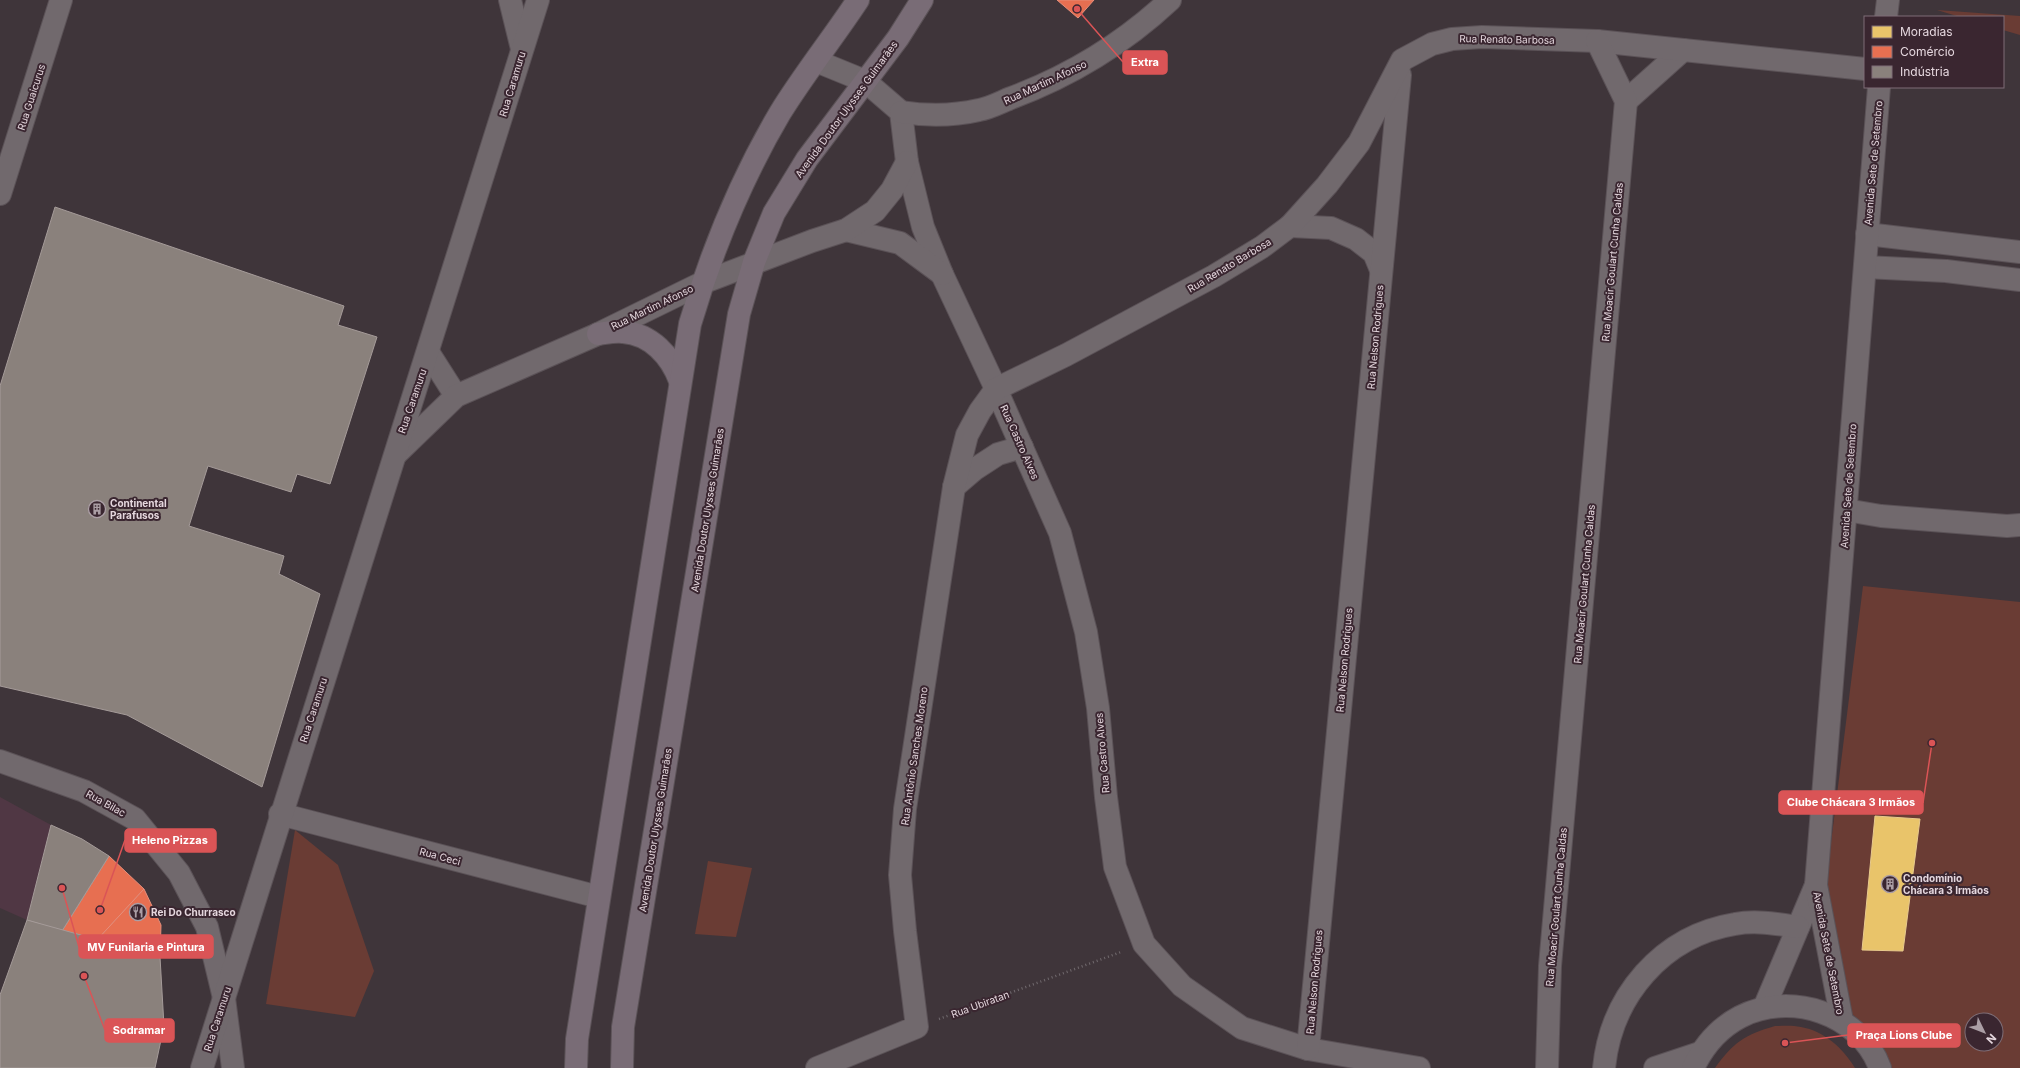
<svg xmlns="http://www.w3.org/2000/svg" width="2020" height="1068" font-family="Inter,sans-serif">
<rect width="100%" height="100%" fill="#3f353a"/>
<polygon fill="#503744" points="0,797 51,825 27,920 0,908"/>
<g fill="#6a3c34" fill-rule="evenodd">
<polygon points="1937,10 2020,16 2020,35 2003,30 2003,17 1960,17"/>
<path d="M1863 586 2020 602V1068H1891L1877 1038 1851 1013 1826 883ZM1972 1020H1996V1044H1972Z"/>
<polygon points="295,830 338,865 374,971 355,1017 266,1004"/>
<polygon points="708,861 752,868 736,937 695,934"/>
<path d="M1775 1026C1783 1026 1792 1025 1801 1027 1824 1031 1843 1048 1855 1068H1715C1734 1042 1744 1035 1775 1026Z"/>
</g>
<polygon fill="#e9c46a" stroke="#e8ca8d" points="1875,816 1920,819 1903,951 1862,950"/>
<g fill="#e76f51" stroke="#e68e7b">
<polygon points="1057,0 1094,0 1078,18"/>
<polygon points="109,856 144,889 97,940 62,931"/>
<polygon points="144,889 161,925 160,957 97,940"/>
</g>
<g fill="#8a817c" stroke="#a59b99">
<polygon points="55,207 344,306 338,325 377,337 330,484 297,474 291,492 208,466 189,526 284,556 279,574 320,594 262,787 127,715 0,686 0,386"/>
<polygon points="51,825 82,839 109,856 62,931 27,920"/>
<polygon points="27,920 160,957 164,1026 155,1068 0,1068 0,995"/>
</g>
<g fill="none" stroke-linecap="round" stroke-linejoin="round">
<g stroke="#5b5257" stroke-width="24">
<g id="minor">
<polyline points="510,0 522,49"/>
<polyline points="1886,17 1888,0"/>
<polyline points="816,61 865,81 901,112 907,162 923,227 942,274 996,389 1060,533 1086,632 1098,708 1106,797 1115,867 1144,944 1182,986 1242,1028 1308,1049 1419,1068"/>
<polyline points="1626,101 1683,50"/>
<path d="M901 112C927 116 953 116 979 110 990 108 1001 102 1011 98 1070 76 1124 43 1170 0"/>
<polyline points="0,194 61,0"/>
<polyline points="1290,226 1331,228 1356,239 1374,253 1381,270"/>
<polyline points="846,230 900,243 942,274"/>
<polyline points="1867,234 2020,252"/>
<polyline points="1865,267 1946,271 2020,280"/>
<polyline points="428,352 456,396"/>
<polyline points="396,454 456,396 598,334 702,283 812,241 846,230 875,211 892,190 907,162"/>
<polyline points="954,487 975,469 998,454 1022,447"/>
<polyline points="1846,510 1881,516 2007,526 2020,525"/>
<polyline points="0,761 84,791 135,819 179,873 207,927 224,998 233,1068"/>
<polyline points="280,814 599,897"/>
<polyline points="1764,1008 1816,885"/>
<polyline points="1842,1021 1816,885 1879,87"/>
<polyline points="1308,1049 1400,75"/>
<polyline points="202,1068 538,0"/>
<polyline points="817,1068 917,1027 905,931 900,875 905,809 954,487 967,435 980,411 996,389 1066,355 1214,276 1262,247 1290,226 1327,185 1359,143 1402,60 1432,44 1452,39 1482,37 1597,41 1865,69"/>
<polyline points="1547,1068 1550,966 1626,101 1597,41"/>
<path d="M1604 1068C1611 996 1662 936 1735 924 1756 920 1778 924 1798 927"/>
<polyline points="1655,1068 1700,1053"/>
<path d="M1693 1068C1703 1047 1719 1028 1740 1017 1790 991 1860 1013 1880 1068"/>
</g>
</g>
<g stroke="#5b5257" stroke-width="24">
<g id="major">
<path d="M598 334C606 333 615 331 623 332 651 334 671 356 680 381"/>
<path d="M576 1068 577 1039 690 324C712 250 741 179 780 113 804 74 833 38 858 0"/>
<polyline points="622,1068 623,1027 739,314 754,262 774,213 807,159 898,38 922,0"/>
</g>
</g>
<polyline stroke="#716a6e" stroke-width="2.5" stroke-dasharray="1 3" stroke-linecap="butt" points="939,1019 1121,952"/>
<use href="#minor" stroke="#71696d" stroke-width="22"/>
<use href="#major" stroke="#796c76" stroke-width="22"/>
</g>
<defs>
<g id="building-ring" transform="scale(0.9)"><circle r="9.5" fill="#3a2630" stroke="#ab9ea5" stroke-width="1.5"/><path d="M-4-6H4V6H1V3H-1V6H-4ZM-2.5-4.3h1.7v1.8h-1.7ZM.8-4.3h1.7v1.8H.8ZM-2.5-1h1.7V.8h-1.7ZM.8-1h1.7V.8H.8Z" fill="#ab9ea5"/></g>
<g id="restaurant-ring" transform="scale(0.9)"><circle r="9.5" fill="#3a2630" stroke="#ab9ea5" stroke-width="1.5"/><path d="M-5-6h1v4h1v-4h1v4h1v-4h1v5L-1.5 .5V6h-2V.5L-5-1ZM5-6V6H3V1.5H1.5Q1.5-4 5-6Z" fill="#ab9ea5"/></g>
</defs>
<g fill-rule="evenodd">
<use href="#building-ring" x="97" y="509"/>
<use href="#building-ring" x="1890" y="884"/>
<use href="#restaurant-ring" x="138" y="912"/>
</g>
<g text-anchor="middle" dominant-baseline="central" stroke-width="4" stroke-linejoin="round" paint-order="stroke">
<g font-size="10" fill="#e5d7de" stroke="#3a2630">
<text transform="translate(1507 39) rotate(1)">Rua Renato Barbosa</text>
<text transform="translate(1045 82) rotate(-25)">Rua Martim Afonso</text>
<text transform="translate(512 84) rotate(-73)">Rua Caramuru</text>
<text transform="translate(31 97) rotate(-72)">Rua Guaicurus</text>
<text transform="translate(846 109) rotate(-54)">Avenida Doutor Ulysses Guimarães</text>
<text transform="translate(1873 163) rotate(-85)">Avenida Sete de Setembro</text>
<text transform="translate(1612 262) rotate(-85)">Rua Moacir Goulart Cunha Caldas</text>
<text transform="translate(1229 265) rotate(-31)">Rua Renato Barbosa</text>
<text transform="translate(652 307) rotate(-26)">Rua Martim Afonso</text>
<text transform="translate(1375 337) rotate(-85)">Rua Nelson Rodrigues</text>
<text transform="translate(412 401) rotate(-71)">Rua Caramuru</text>
<text transform="translate(1020 442) rotate(66)">Rua Castro Alves</text>
<text transform="translate(1848 486) rotate(-86)">Avenida Sete de Setembro</text>
<text transform="translate(707 510) rotate(-81)">Avenida Doutor Ulysses Guimarães</text>
<text transform="translate(1584 584) rotate(-85)">Rua Moacir Goulart Cunha Caldas</text>
<text transform="translate(1344 660) rotate(-85)">Rua Nelson Rodrigues</text>
<text transform="translate(313 710) rotate(-72)">Rua Caramuru</text>
<text transform="translate(1102 753) rotate(-95)">Rua Castro Alves</text>
<text transform="translate(914 756) rotate(-82)">Rua Antônio Sanches Moreno</text>
<text transform="translate(106 803) rotate(29)">Rua Bilac</text>
<text transform="translate(655 830) rotate(-81)">Avenida Doutor Ulysses Guimarães</text>
<text transform="translate(440 856) rotate(15)">Rua Ceci</text>
<text transform="translate(1556 907) rotate(-85)">Rua Moacir Goulart Cunha Caldas</text>
<text transform="translate(1829 953) rotate(79)">Avenida Sete de Setembro</text>
<text transform="translate(1314 982) rotate(-85)">Rua Nelson Rodrigues</text>
<text transform="translate(980 1004) rotate(-20)">Rua Ubiratan</text>
<text transform="translate(217 1019) rotate(-72)">Rua Caramuru</text>
</g>
<g font-size="10" font-weight="bold" fill="#e5d7de" stroke="#3a2630" text-anchor="start">
<text x="110" y="503">Continental<tspan x="110" dy="12">Parafusos</tspan></text>
<text x="1903" y="878">Condomínio<tspan x="1903" dy="12">Chácara 3 Irmãos</tspan></text>
<text x="151" y="912">Rei Do Churrasco</text>
</g>
</g>
<path fill="none" stroke="#da5456" stroke-width="1.5" d="M1077 9L1123 62M1932 743L1923 803M100 910L125 840M62 888L79 947M84 976L105 1030M1785 1043L1848 1035"/>
<g fill="#da5456" stroke="#3a2630" stroke-width="1.5">
<circle cx="1077" cy="9" r="4"/>
<circle cx="1932" cy="743" r="4"/>
<circle cx="100" cy="910" r="4"/>
<circle cx="62" cy="888" r="4"/>
<circle cx="84" cy="976" r="4"/>
<circle cx="1785" cy="1043" r="4"/>
</g>
<g fill="#da5456" stroke="#da5456" stroke-width="1.5">
<rect x="1123" y="51" width="44" height="23" rx="4"/>
<rect x="1779" y="791" width="144" height="23" rx="4"/>
<rect x="125" y="829" width="91" height="23" rx="4"/>
<rect x="79" y="935" width="134" height="23" rx="4"/>
<rect x="105" y="1019" width="69" height="23" rx="4"/>
<rect x="1848" y="1024" width="112" height="23" rx="4"/>
</g>
<g font-size="11" text-anchor="middle" font-weight="bold" fill="#fff">
<text x="1145" y="66">Extra</text>
<text x="1851" y="806">Clube Chácara 3 Irmãos</text>
<text x="170" y="844">Heleno Pizzas</text>
<text x="146" y="951">MV Funilaria e Pintura</text>
<text x="139" y="1034">Sodramar</text>
<text x="1904" y="1039">Praça Lions Clube</text>
</g>
<rect x="1864" y="16" width="140" height="72" fill="#3a2630" stroke="#7e6d76"/>
<rect x="1872" y="26" width="20" height="12" fill="#e9c46a" stroke="#7e6d76"/>
<text x="1900" y="36" font-size="12" fill="#e5d7de">Moradias</text>
<rect x="1872" y="46" width="20" height="12" fill="#e76f51" stroke="#7e6d76"/>
<text x="1900" y="56" font-size="12" fill="#e5d7de">Comércio</text>
<rect x="1872" y="66" width="20" height="12" fill="#8a817c" stroke="#7e6d76"/>
<text x="1900" y="76" font-size="12" fill="#e5d7de">Indústria</text>
<g transform="translate(1984 1032) rotate(133)"><circle r="19" fill="#3a2630" stroke="#7e6d76"/>
<path d="M0-3L7 15L0 10L-7 15Z" fill="#ab9ea5"/>
<text y="-6" font-size="11" font-weight="bold" text-anchor="middle" fill="#e5d7de">N</text>
</g>
</svg>
